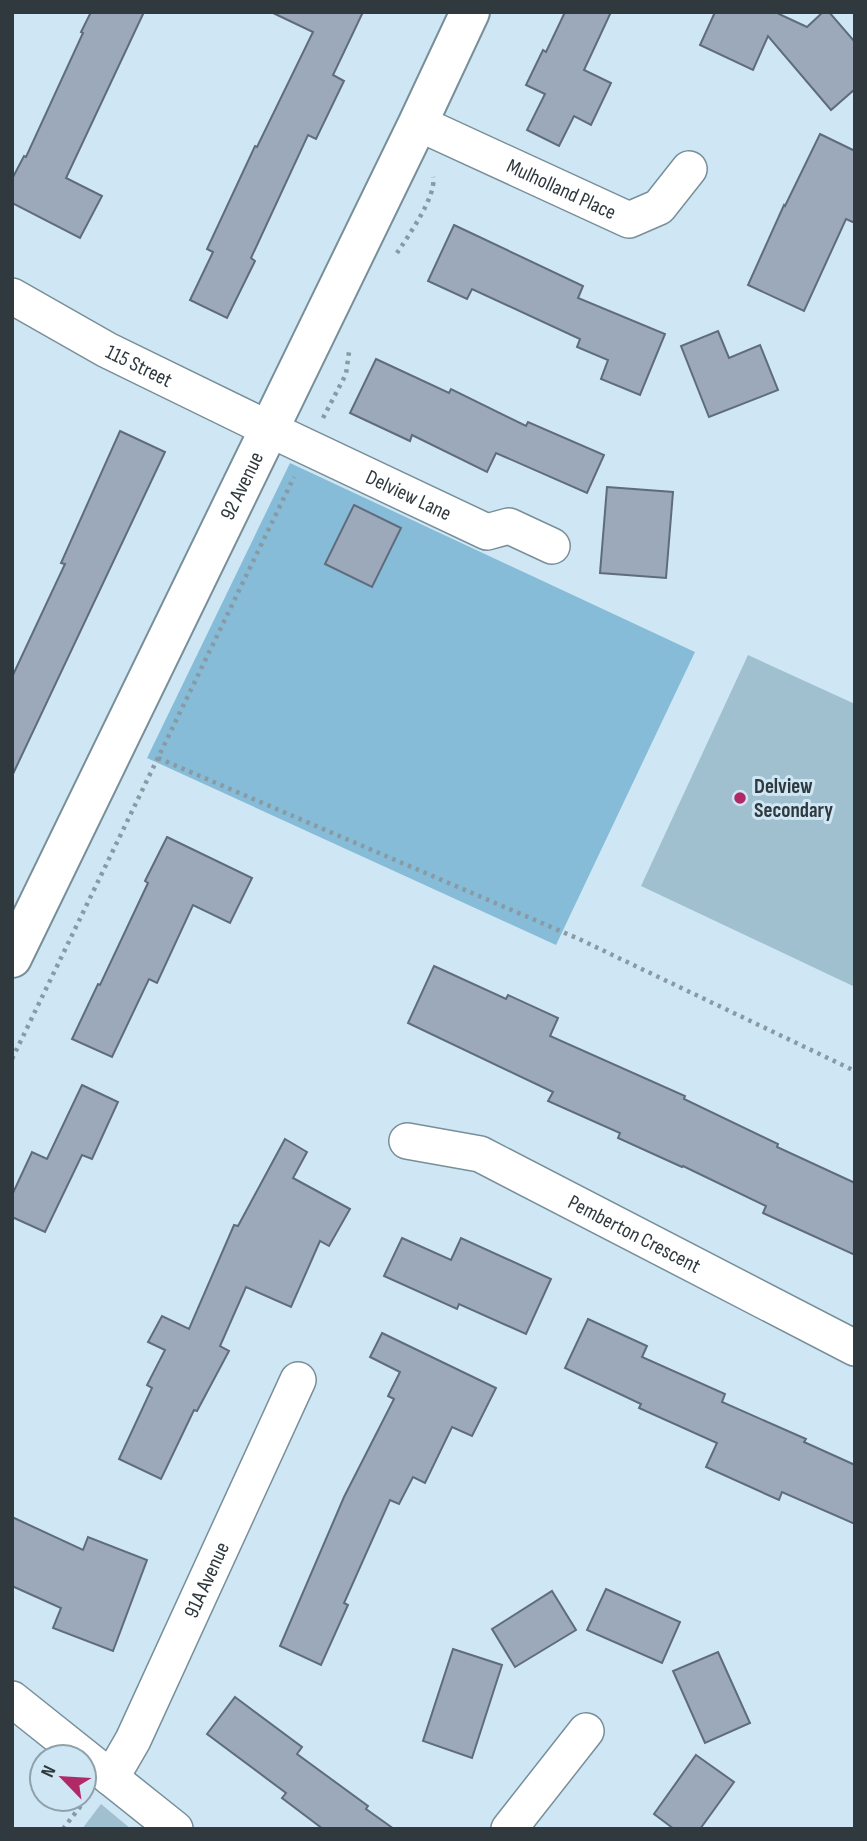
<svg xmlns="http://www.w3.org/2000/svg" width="867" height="1841" font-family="'Sofia Sans Condensed',sans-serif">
<rect width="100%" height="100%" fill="#cfe7f4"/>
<g fill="#a0c0d0">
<polygon points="748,655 855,704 855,987 641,886"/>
<polygon points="101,1804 131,1829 82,1829"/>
</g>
<polygon fill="#86bcd7" points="290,463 695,652 556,945 147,758"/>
<g fill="#9ba9bb" stroke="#5f6c7d" stroke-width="2">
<polygon points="91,12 144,12 66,178 102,196 80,238 12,203 12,179 24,156 26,157 83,33 81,32"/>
<polygon points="271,12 363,12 333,75 344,81 316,139 308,135 251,258 255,261 227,318 190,300 213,252 207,249 255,146 257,147 313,32"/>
<polygon points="565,12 611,12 584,70 611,83 591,125 574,116 559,146 527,130 545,94 526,85 543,50 546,52"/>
<polygon points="715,12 780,12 779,14 807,27 823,12 829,12 855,42 855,89 831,110 768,36 753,70 700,45"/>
<polygon points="820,134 855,151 855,223 846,219 804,311 748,285 784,205 785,206"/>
<polygon points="454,225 583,286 578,298 665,334 640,395 601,379 608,360 577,347 580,339 472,289 467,299 428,281"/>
<polygon points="718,331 729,358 760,345 778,390 709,417 681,346"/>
<polygon points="376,359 449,393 451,389 526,426 528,422 604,455 587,493 496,453 487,472 412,435 410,441 350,413"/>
<polygon points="120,431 165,452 12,776 12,677 65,564 61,563"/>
<polygon points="607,487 673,492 666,578 600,573"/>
<polygon points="354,505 401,528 372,587 325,564"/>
<polygon points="167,837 252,878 230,923 193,905 157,983 149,979 112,1057 72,1039 98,984 100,985 148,883 145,881"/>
<polygon points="434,966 506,999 508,995 558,1018 550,1036 685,1096 684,1099 778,1144 777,1147 855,1183 855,1255 763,1213 766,1206 683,1166 682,1167 618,1138 620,1133 548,1101 553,1092 408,1023"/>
<polygon points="82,1085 118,1102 92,1159 82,1155 45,1232 12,1217 12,1195 32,1152 47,1159"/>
<polygon points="285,1139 307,1152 293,1178 350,1209 329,1246 320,1241 291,1307 246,1287 220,1346 229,1351 197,1411 194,1410 161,1479 119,1459 152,1388 147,1385 165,1350 148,1342 162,1316 189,1329 234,1225 238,1226"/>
<polygon points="402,1238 451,1260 461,1238 551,1279 526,1334 459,1304 457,1309 384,1276"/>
<polygon points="588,1319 647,1346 642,1357 725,1394 722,1402 806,1439 804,1442 855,1465 855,1524 782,1492 779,1500 706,1467 717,1443 639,1408 641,1404 565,1368"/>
<polygon points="382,1333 496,1388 472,1436 452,1427 425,1483 413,1477 399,1504 390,1500 344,1603 348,1605 321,1665 280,1646 344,1497 394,1399 388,1396 400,1372 370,1357"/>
<polygon points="12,1517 83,1550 88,1537 147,1560 113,1651 53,1628 61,1608 12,1586"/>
<polygon points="606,1589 680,1622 662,1663 587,1630"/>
<polygon points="552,1591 576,1630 515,1667 492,1629"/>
<polygon points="453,1649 502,1665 472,1758 423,1741"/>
<polygon points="718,1652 750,1723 705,1743 673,1671"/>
<polygon points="235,1697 302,1747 297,1754 368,1806 366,1809 394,1829 323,1829 282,1798 286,1793 207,1734"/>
<polygon points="696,1755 734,1782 700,1829 674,1829 654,1814"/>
</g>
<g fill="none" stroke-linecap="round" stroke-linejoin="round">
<g stroke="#788f9a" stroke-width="38">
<g id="street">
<path id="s1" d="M418 123 629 220 659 207 689 169"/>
<path id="s2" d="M12 296 107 350 269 429 487 532 509 526 552 546"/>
<path id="s3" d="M407 1141 480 1154 855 1348"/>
<polyline points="12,1699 175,1829"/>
<path id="s4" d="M111 1778 133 1740 298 1380"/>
<polyline points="509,1829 586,1731"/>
</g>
</g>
<g stroke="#788f9a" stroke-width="42">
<g id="secondary">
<path id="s5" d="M12 958 418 123 470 12"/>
</g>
</g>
<g stroke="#889aa4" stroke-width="4.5" stroke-dasharray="3.5 5" stroke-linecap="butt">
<path d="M397 253C408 236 437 196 433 177"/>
<polyline points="323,418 346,374 349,352"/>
<polyline points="158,758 579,939 855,1071"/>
<polyline points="12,1059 294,477"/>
<polyline points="63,1829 86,1799"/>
</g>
<use href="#street" stroke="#fff" stroke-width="35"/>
<use href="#secondary" stroke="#fff" stroke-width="38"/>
</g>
<circle fill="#b22967" stroke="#cfe7f4" stroke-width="2.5" cx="740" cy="798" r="7"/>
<g text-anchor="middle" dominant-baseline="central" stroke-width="6" stroke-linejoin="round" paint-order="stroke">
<g font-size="21" fill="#2f393e" stroke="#cfe7f4">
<text stroke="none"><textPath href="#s1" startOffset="158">Mulholland Place</textPath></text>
<text stroke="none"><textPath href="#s2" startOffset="145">115 Street</textPath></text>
<text stroke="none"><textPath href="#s5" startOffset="525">92 Avenue</textPath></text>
<text stroke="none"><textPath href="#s2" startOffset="444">Delview Lane</textPath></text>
<text stroke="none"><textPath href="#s3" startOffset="248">Pemberton Crescent</textPath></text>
<text stroke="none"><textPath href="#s4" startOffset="220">91A Avenue</textPath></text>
</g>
<g font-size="21" font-weight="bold" fill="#2f393e" stroke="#cfe7f4" text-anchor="start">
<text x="754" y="786">Delview<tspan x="754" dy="24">Secondary</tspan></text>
</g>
</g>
<rect width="867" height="1841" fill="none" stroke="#2f393e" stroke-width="28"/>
<g transform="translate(63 1778) rotate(295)"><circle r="33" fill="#cfe7f4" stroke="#8fa1ab" stroke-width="2"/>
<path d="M0-5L12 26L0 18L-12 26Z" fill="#b22967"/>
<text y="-10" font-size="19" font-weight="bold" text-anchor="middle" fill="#2f393e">N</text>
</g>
</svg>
